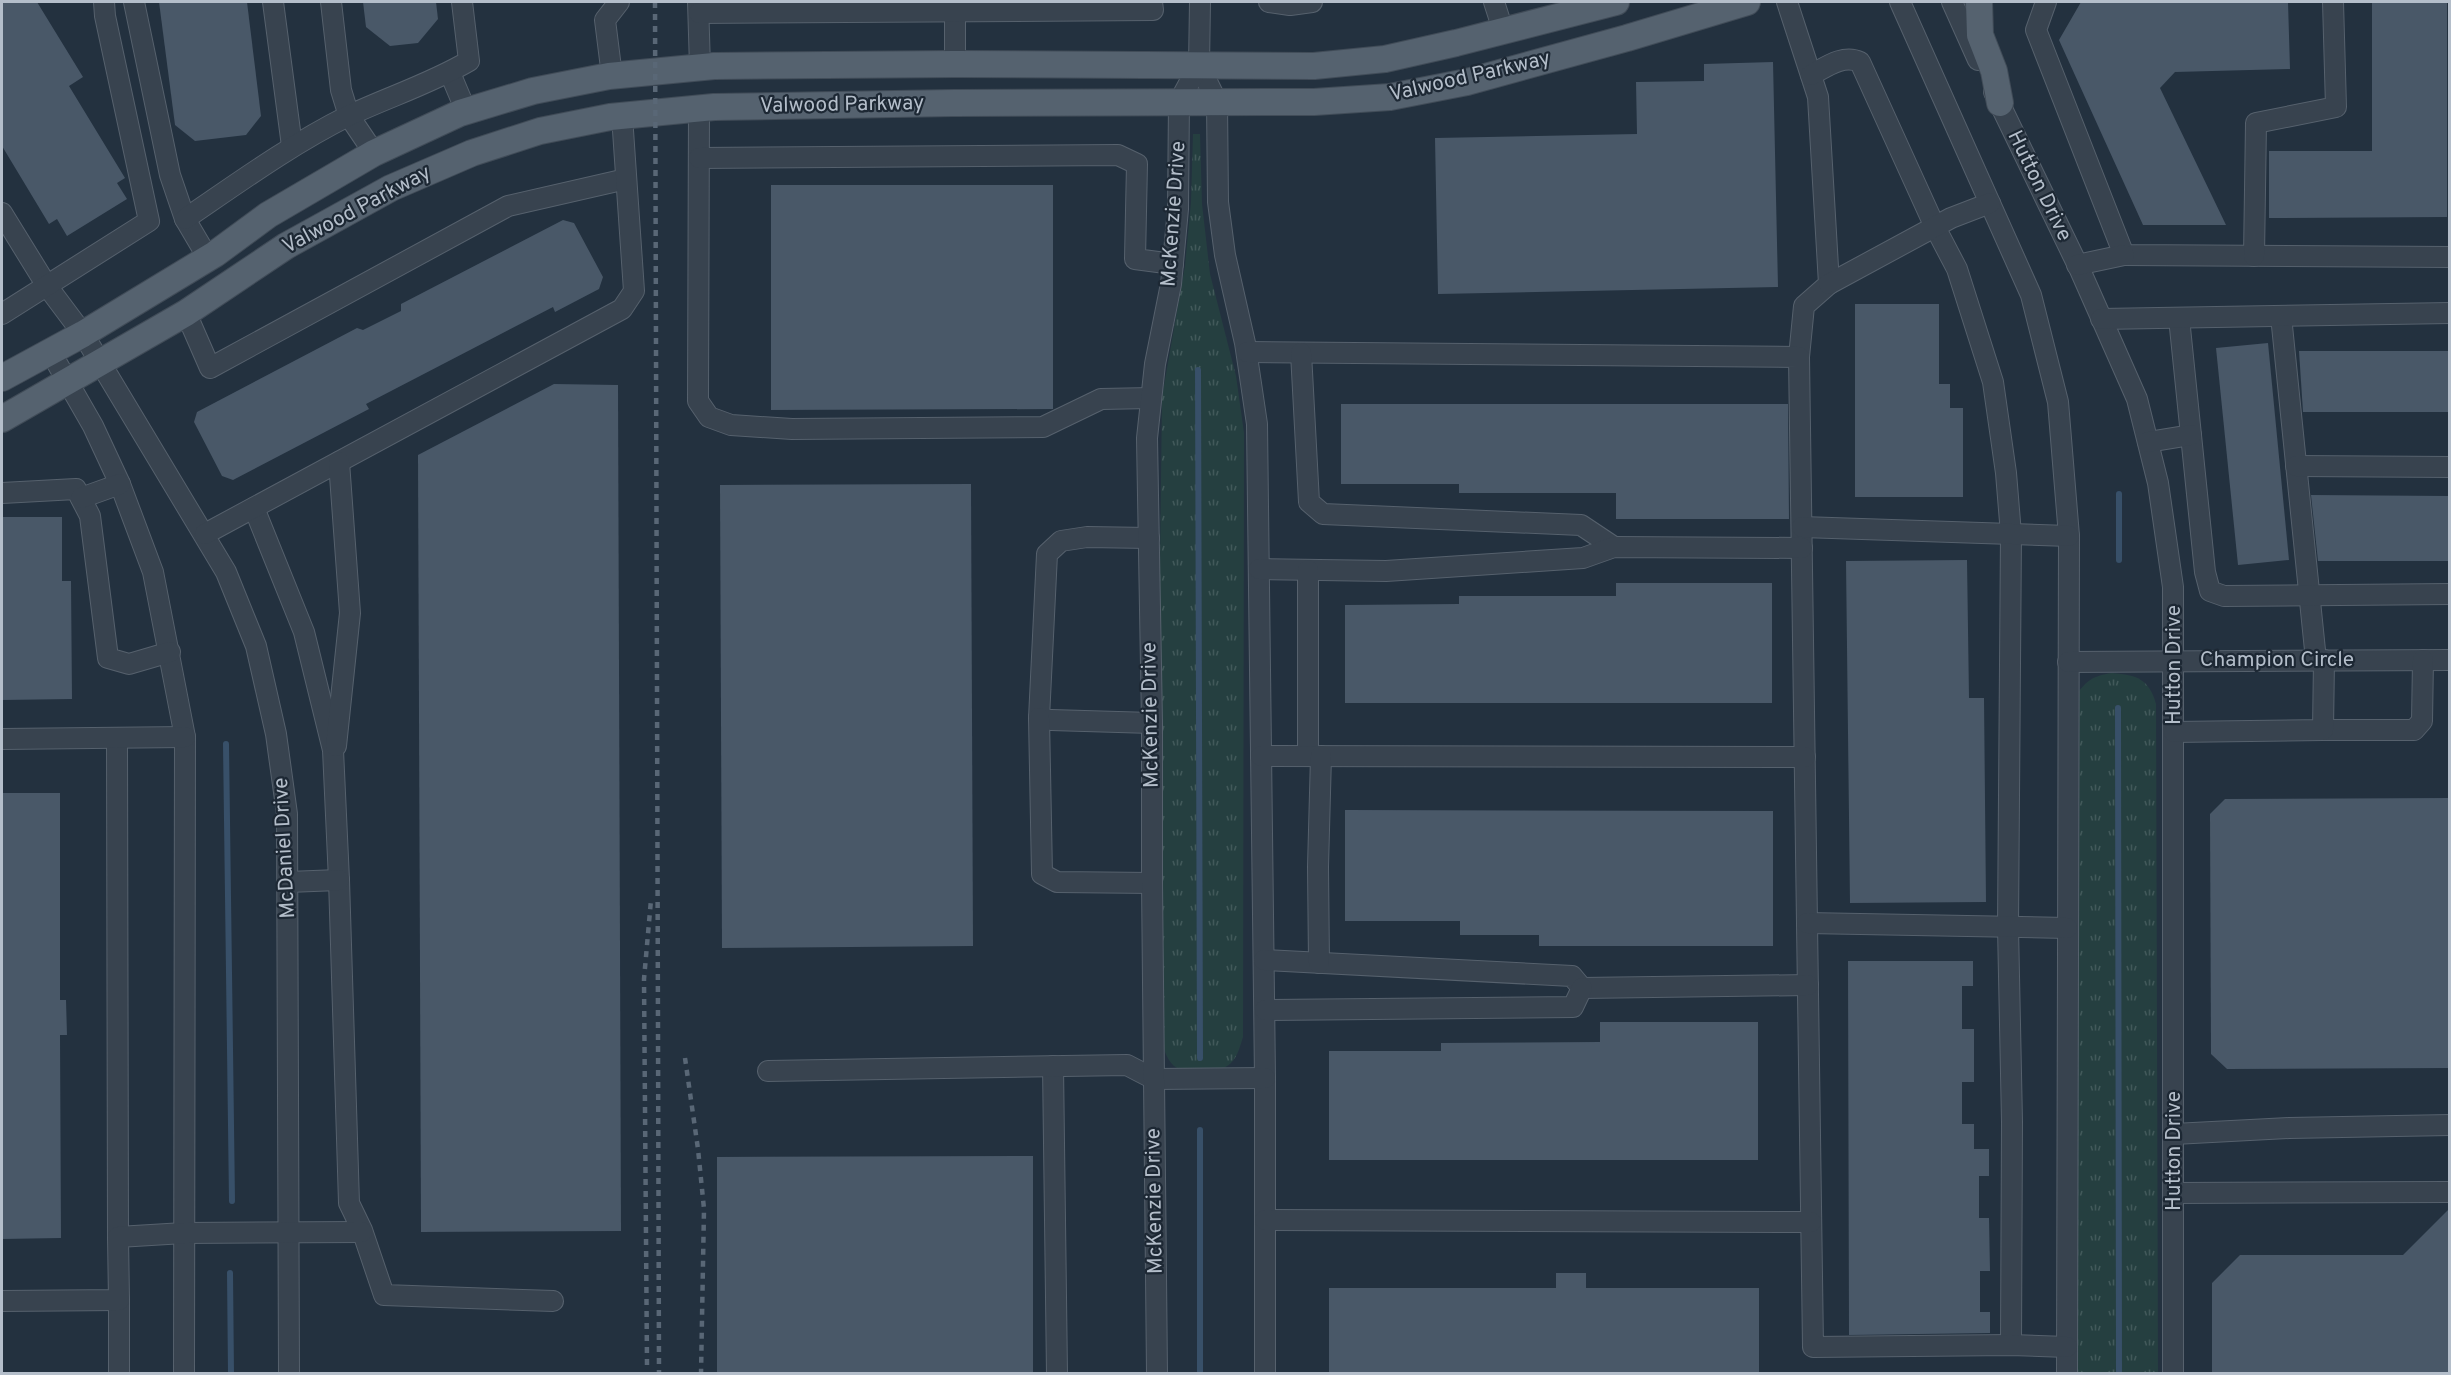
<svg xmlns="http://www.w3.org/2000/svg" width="2451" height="1375" font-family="Overpass,sans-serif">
<defs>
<pattern id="grass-tufts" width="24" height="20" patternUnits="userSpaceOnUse" patternTransform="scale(1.5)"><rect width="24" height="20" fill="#253f40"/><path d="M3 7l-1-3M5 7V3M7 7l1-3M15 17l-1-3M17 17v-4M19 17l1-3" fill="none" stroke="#42595a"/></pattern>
</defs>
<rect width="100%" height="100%" fill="#23313f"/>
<g fill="url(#grass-tufts)">
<path d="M1193 134H1200L1202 204 1210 274 1236 376 1244 433 1243 1037C1240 1046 1238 1056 1231 1063 1219 1075 1187 1076 1174 1066 1166 1059 1163 1046 1160 1036L1159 652 1162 397 1185 266 1191 202Z"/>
<path d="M2112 673C2137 675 2149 679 2156 704L2158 1373 2075 1374 2076 695C2087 680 2093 676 2112 673Z"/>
</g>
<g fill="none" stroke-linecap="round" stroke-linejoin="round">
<g stroke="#385069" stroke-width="6">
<polyline points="1198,370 1200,1058"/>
<polyline points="2119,494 2119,560"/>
<polyline points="2118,708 2119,1374"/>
<polyline points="226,744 232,1201"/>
<polyline points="1200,1130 1200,1374"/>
<polyline points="230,1273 231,1374"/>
</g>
</g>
<g fill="#495868">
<polygon points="2,2 37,2 83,77 69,86 125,178 117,183 127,199 67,236 57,219 49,224 2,146"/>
<polygon points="159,2 247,2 261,116 246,135 195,141 175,125"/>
<polygon points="363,2 436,2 438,19 418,43 390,46 366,27"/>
<polygon points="2081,2 2288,2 2290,69 2175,72 2160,88 2226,225 2143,225 2059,40"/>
<polygon points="2372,2 2447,2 2447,217 2269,218 2269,151 2372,151"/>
<polygon points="1773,62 1778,287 1438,294 1435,138 1637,134 1636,82 1704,81 1704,64"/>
<polygon points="771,185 1053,185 1053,409 771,410"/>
<polygon points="563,220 574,223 603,277 599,289 555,312 553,307 366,404 369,409 233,480 222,476 194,422 197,412 357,328 363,330 401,311 401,304"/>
<polygon points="1855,304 1939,304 1939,384 1950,384 1950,408 1963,408 1963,497 1855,497"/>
<polygon points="2268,343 2289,560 2238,565 2216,348"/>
<polygon points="2299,351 2450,351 2450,412 2303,412"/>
<polygon points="554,384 618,385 621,1231 421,1232 418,455"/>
<polygon points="1341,404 1788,404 1789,519 1616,519 1616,493 1459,493 1459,484 1341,484"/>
<polygon points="971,484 973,946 722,948 720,485"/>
<polygon points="2311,495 2450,496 2450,561 2318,561"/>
<polygon points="2,517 62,517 62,581 71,581 72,699 2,700"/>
<polygon points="1967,560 1969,698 1984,698 1986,902 1850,903 1846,561"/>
<polygon points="1616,583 1772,583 1772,703 1345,703 1345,605 1459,604 1459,596 1616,596"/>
<polygon points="2,793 60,793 60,1000 66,1000 67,1035 60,1035 61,1238 2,1239"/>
<polygon points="2450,798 2450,1068 2227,1069 2211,1054 2210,814 2225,799"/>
<polygon points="1345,810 1773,811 1773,946 1539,946 1539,935 1460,935 1460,921 1345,921"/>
<polygon points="1848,961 1973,961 1973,986 1962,986 1962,1029 1974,1029 1974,1082 1962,1082 1962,1124 1974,1124 1974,1149 1989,1149 1989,1176 1979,1176 1979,1218 1989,1218 1990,1271 1980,1271 1980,1312 1990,1312 1990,1333 1849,1335"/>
<polygon points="1600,1022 1758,1022 1758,1160 1329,1160 1329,1051 1441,1051 1441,1043 1600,1042"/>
<polygon points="1033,1156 1033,1374 717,1374 717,1157"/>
<polygon points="2450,1208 2450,1374 2212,1374 2212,1283 2240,1255 2403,1255"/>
<polygon points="1556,1273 1586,1273 1586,1288 1759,1288 1759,1374 1329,1374 1329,1288 1556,1288"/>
</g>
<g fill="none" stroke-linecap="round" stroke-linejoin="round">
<g stroke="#56616d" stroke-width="22">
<g id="minor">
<polyline points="134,2 170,175 185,219 208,258"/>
<polyline points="273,2 292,146"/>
<polyline points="331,2 341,90 349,116 374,153"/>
<polyline points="698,2 700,67"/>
<polyline points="1200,2 1199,65 1217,102 1218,202 1225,255 1245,343 1257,424 1265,1078 1265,1374"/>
<polyline points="1269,2 1290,5 1312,2"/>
<polyline points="1494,2 1503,30"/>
<polyline points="1787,2 1818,97 1829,284 1804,306 1799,357"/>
<polyline points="1900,2 2031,295 2058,402 2069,536 2067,1374"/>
<polyline points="1952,2 1978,60"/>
<polyline points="2046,2 2036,30 2124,255 2450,257"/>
<polyline points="955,11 955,64"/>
<polyline points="699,13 1153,10 1152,2"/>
<polyline points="450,73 466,111"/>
<path d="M1811 75C1826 67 1843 54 1860 62L1935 227 1957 269 1993 382 2006 473 2011 534 2008 927 2012 1122 2011 1345"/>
<polyline points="612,76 605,20 619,2"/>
<polyline points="1994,92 2080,270 2137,399 2158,483 2173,587 2173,1374"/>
<polyline points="699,109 698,401 709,417 731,425 792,429 1043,427 1101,399 1151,398"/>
<polyline points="699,158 1118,155 1137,164 1135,259 1173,264"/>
<polyline points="2,213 47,286 83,334 226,572 256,646 276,734 287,814 289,1374"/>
<path d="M185 219C238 183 290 145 348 116 388 97 430 84 469 61L462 2"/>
<polyline points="2254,256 2256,123 2336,107 2333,2"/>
<polyline points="2077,265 2124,255"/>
<polyline points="1829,284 1951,218 1990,203"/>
<polyline points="186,313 210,368 508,206 626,179"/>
<polyline points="2,314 149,221 105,16 104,2"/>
<polyline points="2281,316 2316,660"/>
<polyline points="2179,318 2205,572 2210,591 2224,596 2450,594"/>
<polyline points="2101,319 2450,313"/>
<polyline points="50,351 93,426 120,484 153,572 185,737 184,1374"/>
<polyline points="1247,352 1799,357 1813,1347 2011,1345 2067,1347"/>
<polyline points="1301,353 1309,502 1323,514 1581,525 1614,547"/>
<polyline points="2148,442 2191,435"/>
<polyline points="2296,466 2450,467"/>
<polyline points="2,493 76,489 90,516 108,658 129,664 170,652"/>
<polyline points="81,498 120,484"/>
<polyline points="254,508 304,632 333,750 339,880 349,1203 362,1230 384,1295 553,1301"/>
<polyline points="1802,527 2069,536"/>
<polyline points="205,534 622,309 634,291 622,116"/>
<polyline points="1149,538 1087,537 1061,541 1047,554 1039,718 1051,720 1152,723"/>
<polyline points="1259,569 1386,571 1583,558 1614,547 1802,548"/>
<polyline points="1308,570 1308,756"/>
<polyline points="2068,662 2450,660"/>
<polyline points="1039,718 1042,874 1057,882 1152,883"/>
<polyline points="2323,730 2414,730 2422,721 2423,660"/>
<polyline points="2174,732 2323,730 2324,660"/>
<polyline points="117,738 118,1237"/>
<polyline points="2,739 185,737"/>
<polyline points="336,746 350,613 339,462"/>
<polyline points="1261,756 1805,757"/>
<polyline points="288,882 339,880"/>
<polyline points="1807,923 2067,928"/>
<polyline points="1264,960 1572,976 1582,988 1808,985"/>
<polyline points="1319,963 1318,867 1321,756"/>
<polyline points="1265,1010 1573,1007 1582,988"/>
<polyline points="1053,1066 1057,1374"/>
<polyline points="768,1071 1127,1065 1154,1079 1265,1078"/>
<polyline points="2174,1134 2289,1128 2450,1125"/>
<polyline points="2174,1193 2448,1192"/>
<polyline points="1265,1220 1811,1222"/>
<polyline points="119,1300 119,1374"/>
<polyline points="2,1301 119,1300 118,1237 184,1233 362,1232"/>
<polyline points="1157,1374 1152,883 1152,723 1147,438 1155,364 1171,284 1178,209 1179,102 1199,65"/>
</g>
</g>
<g stroke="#414c58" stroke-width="28">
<g id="major">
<polyline points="1979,2 1980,35 1994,71 2000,103"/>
<polyline points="2,378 83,334 215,254 268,215 374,153 460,113 533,91 609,76 714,66 955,64 1314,66 1385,59 1456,43 1616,2"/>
<polyline points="2,419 186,313 286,246 391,188 472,153 540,131 610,117 714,107 953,103 1314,102 1390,97 1467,82 1627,38 1747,2"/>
</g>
</g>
<use href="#minor" stroke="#38434f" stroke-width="20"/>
<use href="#major" stroke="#55626f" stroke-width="26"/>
<g stroke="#596776" stroke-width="4.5" stroke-dasharray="6 6" stroke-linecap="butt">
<polyline points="655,2 659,1374"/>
<polyline points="685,1058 698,1149 704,1209 701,1374"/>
<polyline points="647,1365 644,979 651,900"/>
</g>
</g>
<g text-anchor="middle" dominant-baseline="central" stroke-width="4.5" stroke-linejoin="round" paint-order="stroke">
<g font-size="21" fill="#b4beca" stroke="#1d2834">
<text transform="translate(1470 77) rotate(-13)">Valwood Parkway</text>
<text transform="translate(842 105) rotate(-1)">Valwood Parkway</text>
<text transform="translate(2039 186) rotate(64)">Hutton Drive</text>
<text transform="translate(357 210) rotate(-28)">Valwood Parkway</text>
<text transform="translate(1174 214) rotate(-86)">McKenzie Drive</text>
<text x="2277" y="660">Champion Circle</text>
<text transform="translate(2174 665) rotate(-90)">Hutton Drive</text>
<text transform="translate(1151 715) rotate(-91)">McKenzie Drive</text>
<text transform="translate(285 848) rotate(-93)">McDaniel Drive</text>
<text transform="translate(2174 1151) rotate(-90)">Hutton Drive</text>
<text transform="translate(1155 1201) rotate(-91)">McKenzie Drive</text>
</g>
</g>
<rect width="2451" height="1375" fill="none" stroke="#b4beca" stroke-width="6"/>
</svg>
